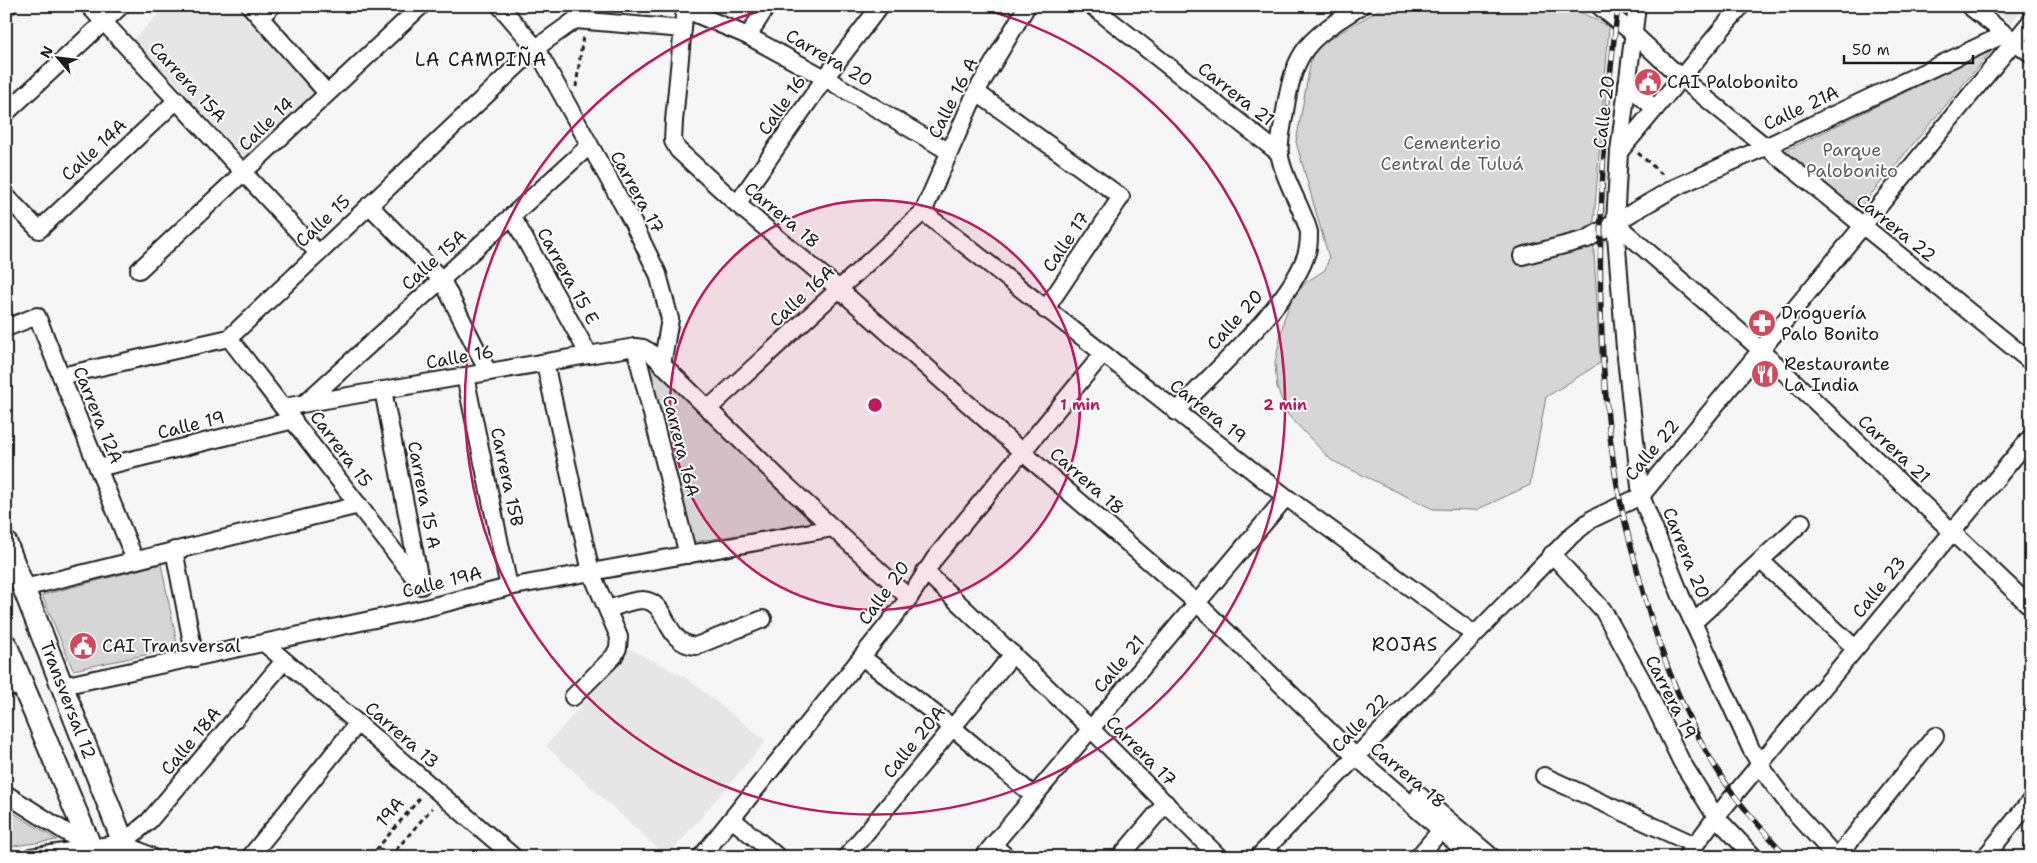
<svg xmlns="http://www.w3.org/2000/svg" width="2037" height="863" font-family="'Shantell Sans',sans-serif">
<rect width="100%" height="100%" fill="#f6f6f6"/>
<filter id="ink" filterUnits="userSpaceOnUse"><feTurbulence type="fractalNoise" baseFrequency=".02" numOctaves="2"/><feDisplacementMap in="SourceGraphic" scale="10" xChannelSelector="R" yChannelSelector="G"/><feConvolveMatrix kernelMatrix="1 2 1 2 8 2 1 2 1" color-interpolation-filters="sRGB"/></filter>
<g filter="url(#ink)">
<g fill="#e6e6e6">
<polygon points="167,6 243,6 319,88 245,158 134,39"/>
<polygon points="1989,6 2025,6 2011,23"/>
<polygon points="630,649 685,677 766,741 667,857 546,746"/>
</g>
<g fill="#d6d6d6" stroke="#797979">
<polygon points="1385,6 1569,6 1609,27 1593,233 1600,363 1546,397 1530,485 1476,510 1433,509 1331,460 1288,415 1277,388 1275,363 1284,319 1292,299 1306,282 1325,270 1329,258 1296,142 1313,49"/>
<polygon points="1993,49 1856,212 1783,152"/>
<polygon points="647,361 812,523 694,542"/>
<polygon points="161,564 178,648 73,670 42,595"/>
<polygon points="6,808 57,840 6,847"/>
</g>
<g fill="none" stroke-linecap="round" stroke-linejoin="round">
<g stroke="#1c1c1c" stroke-width="20">
<g id="minor">
<polyline points="89,6 318,253"/>
<polyline points="250,6 327,93"/>
<polyline points="500,6 536,48 633,223 658,274 670,319 662,365"/>
<polyline points="685,6 674,121 673,141 678,150 737,204 839,289 1021,451 1197,603 1355,756 1472,857"/>
<polyline points="1092,6 1280,154"/>
<polyline points="1599,6 1634,34 1681,78 2031,362"/>
<polyline points="1637,6 1619,152 1615,223 1625,348 1641,496 1681,596 1751,749 1770,780 1792,809 1836,857"/>
<polyline points="1969,6 2031,54"/>
<polyline points="6,7 8,6"/>
<polyline points="684,9 748,36 825,78 948,151"/>
<polyline points="260,17 272,6"/>
<polyline points="575,20 683,29"/>
<polyline points="748,36 767,6"/>
<polyline points="1627,84 1655,109"/>
<polyline points="976,92 1121,197 1045,310"/>
<polyline points="6,113 121,6"/>
<polyline points="1619,152 1741,6"/>
<polyline points="6,196 39,230 177,100"/>
<polyline points="737,204 825,78 880,6"/>
<polyline points="369,205 442,280 488,372"/>
<polyline points="923,212 1286,497 1474,634"/>
<polyline points="512,216 589,355"/>
<polyline points="1615,223 1761,350 2031,607"/>
<polyline points="1522,256 1587,239 1676,187 1765,147 2005,34"/>
<polyline points="139,270 421,6"/>
<polyline points="6,328 37,316 135,560"/>
<polyline points="229,338 421,586"/>
<polyline points="635,347 688,555"/>
<polyline points="545,363 591,572 619,637 618,648 614,656 573,697"/>
<polyline points="61,376 229,338 536,48 575,20"/>
<polyline points="465,376 509,587"/>
<polyline points="383,390 420,581"/>
<polyline points="305,403 589,146"/>
<polyline points="284,407 635,347 643,348 650,352 784,483 909,598"/>
<polyline points="708,409 923,212 976,92 1027,6"/>
<path d="M1176 412C1213 372 1287 307 1305 258 1309 249 1309 241 1309 232 1302 206 1285 183 1280 157 1278 142 1283 125 1285 111 1295 47 1309 39 1361 6"/>
<polyline points="98,468 294,420"/>
<polyline points="174,550 195,658"/>
<polyline points="1552,554 1603,610 1644,684 1681,761 1716,817 1754,857"/>
<polyline points="1761,561 1855,648"/>
<polyline points="925,571 1091,729 1219,857"/>
<polyline points="24,588 359,505"/>
<path d="M609 609C620 605 632 600 643 600 670 602 663 644 696 646L763 619"/>
<polyline points="1693,623 1802,522"/>
<polyline points="264,643 514,857"/>
<polyline points="862,657 952,727 1034,796"/>
<polyline points="62,686 426,608 509,587 833,528"/>
<polyline points="6,688 23,685"/>
<polyline points="1544,776 1695,845"/>
<polyline points="6,794 91,848"/>
<polyline points="1419,795 1492,857"/>
<polyline points="732,819 778,857"/>
<polyline points="123,843 149,821 284,661"/>
<polyline points="123,843 152,857"/>
<polyline points="993,845 1007,857"/>
<polyline points="31,857 123,843"/>
<polyline points="250,857 358,723"/>
<polyline points="701,857 909,598 935,558 1102,355"/>
<polyline points="846,857 1013,654"/>
<polyline points="983,857 1286,497"/>
<polyline points="1120,857 1166,803"/>
<polyline points="1258,857 1572,535 1592,519 1641,496 2031,21"/>
<polyline points="1418,857 1442,829"/>
<polyline points="1686,857 1716,817 2031,437"/>
<polyline points="1837,857 1935,736"/>
<polyline points="1985,857 2031,800"/>
</g>
</g>
<g stroke="#1c1c1c" stroke-width="25">
<g id="major">
<polyline points="6,543 129,857"/>
<polyline points="6,645 95,857"/>
</g>
</g>
<g stroke="#1c1c1c" stroke-width="3" stroke-dasharray="5 4" stroke-linecap="butt">
<polyline points="576,87 583,36"/>
<polyline points="1638,153 1663,175"/>
<polyline points="370,857 420,798"/>
<polyline points="390,857 432,808"/>
</g>
<use href="#minor" stroke="#fff" stroke-width="16"/>
<use href="#major" stroke="#fff" stroke-width="21"/>
<g stroke="#1c1c1c" stroke-width="5.5">
<path id="rail" d="M1618 6C1599 156 1592 309 1613 459 1619 505 1632 550 1644 595 1664 665 1691 736 1734 795 1750 816 1769 837 1787 857"/>
</g>
<use href="#rail" stroke="#fff" stroke-width="4" stroke-dasharray="11" stroke-linecap="butt"/>
</g>
</g>
<circle cx="875" cy="405" r="205" fill="#c2185b" fill-opacity=".12"/>
<g fill="none" stroke="#c2185b" stroke-width="2.5">
<circle cx="875" cy="405" r="205"/>
<path d="M971 6A410 410 0 1 1 779 6"/>
</g>
<defs>
<g id="civic-disc" transform="scale(1.4375)"><circle r="9.5" fill="#d1495b" stroke="#fff"/><path d="M-.6-6.5H3V-4.5H.6V-3L4-1V1h2V6H-6V1h2V-1L-.6-3ZM-1.2 2.5V6h2.4V2.5Z" fill="#fff"/></g>
<g id="pharmacy-disc" transform="scale(1.4375)"><circle r="9.5" fill="#d1495b" stroke="#fff"/><path d="M-2-6h4v4h4v4h-4v4h-4v-4h-4v-4h4Z" fill="#fff"/></g>
<g id="restaurant-disc" transform="scale(1.4375)"><circle r="9.5" fill="#d1495b" stroke="#fff"/><path d="M-5-6h1v4h1v-4h1v4h1v-4h1v5L-1.5 .5V6h-2V.5L-5-1ZM5-6V6H3V1.5H1.5Q1.5-4 5-6Z" fill="#fff"/></g>
</defs>
<g fill-rule="evenodd">
<use href="#civic-disc" x="1648" y="82"/>
<use href="#pharmacy-disc" x="1762" y="323"/>
<use href="#restaurant-disc" x="1765" y="374"/>
<use href="#civic-disc" x="83" y="646"/>
</g>
<g text-anchor="middle" dominant-baseline="central" stroke-width="4" stroke-linejoin="round" paint-order="stroke">
<g font-size="18" fill="#1c1c1c" stroke="#fff">
<text transform="translate(829 58) rotate(30)">Carrera 20</text>
<text transform="translate(188 82) rotate(47)">Carrera 15A</text>
<text transform="translate(1236 94) rotate(38)">Carrera 21</text>
<text transform="translate(953 98) rotate(-63)">Calle 16 A</text>
<text transform="translate(782 105) rotate(-55)">Calle 16</text>
<text transform="translate(1801 108) rotate(-25)">Calle 21A</text>
<text transform="translate(1604 112) rotate(-83)">Calle 20</text>
<text transform="translate(266 124) rotate(-44)">Calle 14</text>
<text transform="translate(94 150) rotate(-43)">Calle 14A</text>
<text transform="translate(637 192) rotate(61)">Carrera 17</text>
<text transform="translate(782 215) rotate(40)">Carrera 18</text>
<text transform="translate(323 221) rotate(-43)">Calle 15</text>
<text transform="translate(1896 228) rotate(39)">Carrera 22</text>
<text transform="translate(1066 242) rotate(-56)">Calle 17</text>
<text transform="translate(434 260) rotate(-42)">Calle 15A</text>
<text transform="translate(568 276) rotate(61)">Carrera 15 E</text>
<text transform="translate(802 296) rotate(-43)">Calle 16A</text>
<text transform="translate(1235 320) rotate(-48)">Calle 20</text>
<text transform="translate(460 357) rotate(-10)">Calle 16</text>
<text transform="translate(1208 411) rotate(38)">Carrera 19</text>
<text transform="translate(98 415) rotate(68)">Carrera 12A</text>
<text transform="translate(191 425) rotate(-14)">Calle 19</text>
<text transform="translate(681 446) rotate(76)">Carrera 16A</text>
<text transform="translate(341 449) rotate(53)">Carrera 15</text>
<text transform="translate(1894 449) rotate(43)">Carrera 21</text>
<text transform="translate(1652 450) rotate(-50)">Calle 22</text>
<text transform="translate(507 477) rotate(78)">Carrera 15B</text>
<text transform="translate(1087 481) rotate(41)">Carrera 18</text>
<text transform="translate(424 495) rotate(79)">Carrera 15 A</text>
<text transform="translate(1686 553) rotate(68)">Carrera 20</text>
<text transform="translate(442 582) rotate(-14)">Calle 19A</text>
<text transform="translate(1879 587) rotate(-51)">Calle 23</text>
<text transform="translate(884 593) rotate(-54)">Calle 20</text>
<text transform="translate(1119 664) rotate(-50)">Calle 21</text>
<text transform="translate(1671 697) rotate(63)">Carrera 19</text>
<text transform="translate(68 700) rotate(69)">Transversal 12</text>
<text transform="translate(1360 723) rotate(-46)">Calle 22</text>
<text transform="translate(402 735) rotate(41)">Carrera 13</text>
<text transform="translate(191 741) rotate(-50)">Calle 18A</text>
<text transform="translate(914 742) rotate(-51)">Calle 20A</text>
<text transform="translate(1141 751) rotate(45)">Carrera 17</text>
<text transform="translate(1408 775) rotate(40)">Carrera 18</text>
<text transform="translate(390 812) rotate(-49)">19A</text>
</g>
<g font-size="18" fill="#1c1c1c" stroke="#fff" text-anchor="start">
<text x="1667" y="82">CAI Palobonito</text>
<text x="1781" y="313">Droguería<tspan x="1781" dy="21">Palo Bonito</tspan></text>
<text x="1784" y="364">Restaurante<tspan x="1784" dy="21">La India</tspan></text>
<text x="102" y="646">CAI Transversal</text>
</g>
<g font-size="18" fill="#5d5d5d" stroke="#fff">
<text x="1452" y="143">Cementerio<tspan x="1452" dy="21">Central de Tuluá</tspan></text>
<text x="1852" y="150">Parque<tspan x="1852" dy="21">Palobonito</tspan></text>
</g>
<g font-size="19" letter-spacing="1" fill="#1c1c1c" stroke="#fff">
<text x="481" y="59">LA CAMPIÑA</text>
<text x="1405" y="644">ROJAS</text>
</g>
</g>
<circle cx="875" cy="405" r="8" fill="#c2185b" stroke="#fff" stroke-width="2.5"/>
<g font-size="15" text-anchor="middle" font-weight="bold" fill="#c2185b" stroke="#fff" stroke-width="4" stroke-linejoin="round" paint-order="stroke">
<text x="1080" y="410">1 min</text>
<text x="1285" y="410">2 min</text>
</g>
<rect width="2037" height="863" fill="none" stroke="#fff" stroke-width="25"/>
<rect x="12" y="12" width="2012" height="838" fill="none" stroke="#1c1c1c" stroke-width="2" filter="url(#ink)"/>
<g transform="translate(58 58) rotate(298)" stroke="#ffffff" stroke-width="4" paint-order="stroke">
<path d="M0-4L9 19L0 12L-9 19Z" fill="#1c1c1c"/>
<text y="-8" font-size="14" font-weight="bold" text-anchor="middle" fill="#1c1c1c">N</text>
</g>
<path d="M1844 55v8h129v-8" fill="none" stroke="#1c1c1c" stroke-width="2.5"/>
<text x="1852" y="55" font-size="15" fill="#1c1c1c" stroke="#ffffff" stroke-width="4" paint-order="stroke">50 m</text>
</svg>
